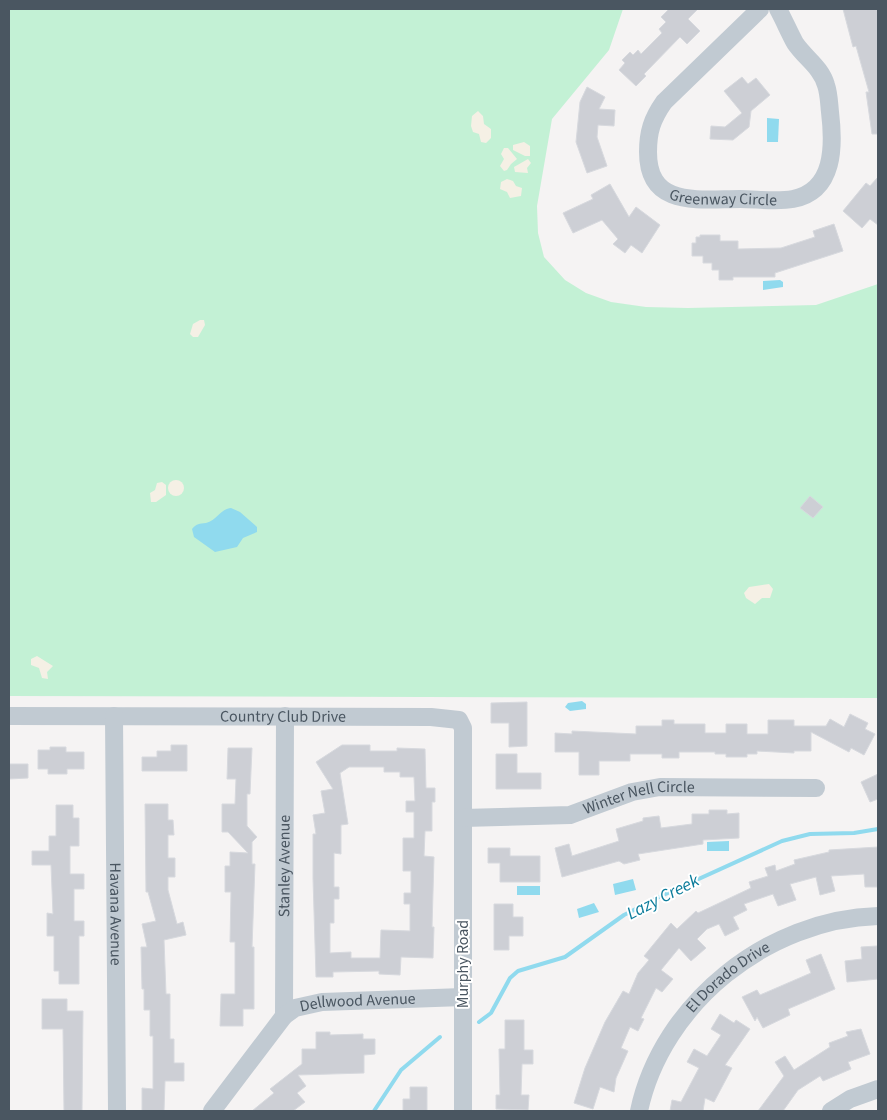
<svg xmlns="http://www.w3.org/2000/svg" width="887" height="1120" font-family="'Source Sans 3',sans-serif">
<rect width="100%" height="100%" fill="#f5f3f3"/>
<polygon fill="#c3f1d5" points="9,9 623,9 609,50 552,119 537,206 538,233 544,257 565,280 586,293 611,302 646,307 688,308 816,305 878,284 878,698 9,696"/>
<g fill="#f5f0e5">
<polygon points="478,111 483,116 484,124 491,129 491,138 486,143 481,142 479,134 473,132 471,126 472,116"/>
<polygon points="524,142 530,146 530,156 525,156 513,150 513,145"/>
<polygon points="504,148 508,148 517,159 511,164 507,170 504,171 500,166 504,159 501,154"/>
<polygon points="528,159 531,163 527,168 528,173 515,172 514,167"/>
<polygon points="507,179 513,181 516,186 522,188 521,196 510,198 507,192 500,189 501,182"/>
<polygon points="200,320 204,320 205,325 198,337 193,337 190,334 193,324"/>
<circle cx="176" cy="488" r="8"/>
<polygon points="162,482 166,485 166,495 156,502 151,502 150,493 155,490 157,483"/>
<polygon points="769,584 773,589 770,598 762,598 755,604 746,598 744,593 749,587"/>
<polygon points="37,656 53,666 47,672 48,679 42,678 39,668 31,665 31,659"/>
</g>
<g fill="#90daee">
<polygon points="767,118 779,119 778,142 767,142"/>
<polygon points="780,280 783,282 783,287 763,290 763,281"/>
<path d="M231 508 240 512 257 527V532L243 538 237 547 215 552 194 537 192 529C197 523 199 524 206 523 216 521 220 509 231 508Z"/>
<polygon points="582,701 586,704 586,709 570,711 565,707 568,703"/>
<polygon points="729,841 729,851 707,851 707,842"/>
<polygon points="633,879 636,890 615,895 613,884"/>
<rect x="517" y="886" width="23" height="9"/>
<polygon points="594,903 599,912 579,918 577,909"/>
</g>
<g fill="none" stroke-linecap="round" stroke-linejoin="round">
<g stroke="#90daee" stroke-width="4">
<polyline points="479,1022 491,1013 510,978 518,971 565,957 624,915 659,897 782,841 810,834 854,833 878,829"/>
<polyline points="374,1111 401,1070 440,1037"/>
</g>
</g>
<g fill="#cdcfd5" stroke="#d7d9de" fill-rule="evenodd">
<polygon points="669,9 698,9 688,19 700,31 687,44 680,37 644,74 646,76 636,86 619,70 625,63 622,60 630,52 633,55 638,50 641,54 662,33 659,29 666,22 661,17"/>
<polygon points="843,9 878,9 878,134 872,134 866,92 869,92 856,46 853,47"/>
<polygon points="742,77 748,84 756,78 770,95 751,111 749,127 733,140 710,139 711,126 725,127 742,113 724,91"/>
<polygon points="587,87 605,97 599,109 615,110 614,126 598,125 597,137 607,166 587,173 576,142 580,102"/>
<polygon points="878,177 878,225 870,219 862,228 843,211 866,183 870,186"/>
<polygon points="610,184 629,217 636,207 660,225 642,253 631,245 625,253 613,244 618,239 602,220 573,233 563,213 593,199 591,195"/>
<polygon points="834,224 843,251 775,273 775,277 733,277 733,280 719,280 719,270 712,270 712,263 703,263 703,256 692,256 692,243 696,243 696,237 700,237 700,235 720,235 720,241 738,241 738,249 781,248 815,237 813,231"/>
<polygon points="810,496 823,507 813,518 800,508"/>
<polygon points="527,702 527,746 509,747 509,723 491,723 491,703"/>
<polygon points="850,714 868,723 865,729 875,734 864,755 851,748 849,752 811,732 811,751 794,751 794,753 757,751 757,754 747,754 747,757 726,757 726,754 715,754 715,752 679,752 679,758 662,758 662,754 630,754 630,761 599,761 599,775 579,775 579,752 555,752 555,733 572,734 572,731 636,734 636,726 662,726 662,720 674,720 674,724 705,724 705,733 726,733 726,724 747,724 747,734 768,734 768,720 794,720 794,726 826,726 830,719 844,727"/>
<polygon points="171,745 187,745 187,771 142,771 142,757 157,757 157,751 171,751"/>
<path d="M342 745H370V751H397V748L425 749 426 788H435V802H432V831H425L424 856 434 857 432 927H434L433 958 401 957 400 975 379 974V971L333 972V977H316L313 878V834H316L313 815 325 813 321 791 333 789 316 762ZM349 767H384V772H400V777H414L415 801H406V812H414V838H403V871H411V893H404V904H410V931L381 930 380 958H351V952L330 953V923H334V899H339V887H334V853L341 854V825L348 824 340 773Z"/>
<polygon points="50,747 66,747 66,752 84,752 84,769 67,769 67,774 48,774 48,769 38,769 38,750 50,750"/>
<polygon points="228,748 252,748 250,794 247,794 247,826 257,837 252,842 252,864 255,864 252,947 254,947 254,1009 243,1009 243,1026 220,1026 221,994 235,994 235,942 230,942 231,892 225,892 225,866 230,866 230,852 248,853 228,832 222,832 222,804 235,804 236,779 227,779"/>
<polygon points="496,754 517,754 517,773 541,773 541,789 496,789"/>
<polygon points="9,764 28,764 28,778 9,779"/>
<polygon points="878,774 878,799 870,802 861,782"/>
<polygon points="145,804 168,804 168,820 173,820 174,835 168,835 168,858 175,858 175,877 168,877 168,890 177,924 183,922 186,935 164,940 166,994 170,994 170,1039 174,1039 174,1063 184,1063 184,1081 165,1081 164,1111 142,1111 142,1088 153,1089 153,1036 150,1036 150,1010 144,1010 144,989 142,989 141,947 147,947 142,924 156,921 148,892 146,892"/>
<polygon points="56,805 73,805 73,818 79,818 79,846 70,846 70,874 84,874 84,889 74,889 74,921 84,921 84,936 79,936 79,984 59,984 59,971 54,971 54,936 47,936 47,913 53,914 51,865 32,865 32,851 49,851 49,836 56,836"/>
<polygon points="709,810 727,810 727,814 739,813 739,838 703,840 703,844 638,854 640,860 624,864 619,861 562,877 555,848 569,844 572,856 619,841 616,829 643,821 643,818 659,816 661,828 692,824 692,814 709,814"/>
<polygon points="878,847 878,887 865,887 864,874 831,876 835,891 820,895 816,877 790,884 796,900 778,906 773,894 744,904 747,910 733,917 739,929 725,936 719,924 707,929 697,939 706,948 691,961 679,948 661,970 673,979 662,992 656,988 641,1018 644,1019 638,1031 630,1027 621,1048 628,1051 616,1078 614,1092 600,1087 593,1109 574,1103 585,1068 605,1022 623,991 629,994 638,973 649,960 644,956 671,923 677,929 696,911 698,913 751,888 749,882 768,876 765,868 775,865 776,871 795,864 794,860 829,852 829,850"/>
<polygon points="488,848 510,848 510,856 540,856 540,882 500,882 500,863 488,863"/>
<polygon points="494,904 513,904 513,917 523,917 523,936 509,936 509,950 494,950"/>
<polygon points="877,946 878,979 847,982 845,961 862,959 861,947"/>
<polygon points="821,954 835,989 788,1009 790,1015 763,1028 757,1017 755,1021 742,997 757,990 760,995 811,973 806,960"/>
<polygon points="42,999 67,999 67,1011 83,1011 82,1111 64,1111 63,1029 42,1029"/>
<polygon points="720,1014 734,1023 736,1020 750,1029 725,1065 732,1068 714,1102 705,1098 703,1111 670,1111 672,1100 681,1102 699,1068 687,1062 694,1049 707,1056 721,1035 711,1029"/>
<polygon points="505,1020 524,1020 524,1050 533,1050 533,1064 522,1064 521,1095 529,1095 528,1110 496,1109 496,1095 500,1095 499,1049 505,1049"/>
<polygon points="861,1029 870,1054 848,1062 851,1069 823,1081 820,1076 798,1090 783,1111 758,1111 784,1076 775,1062 785,1056 794,1070 830,1047 829,1043 848,1036 846,1032"/>
<polygon points="316,1032 330,1032 330,1035 363,1034 363,1039 375,1039 375,1054 364,1055 364,1073 298,1075 306,1086 297,1093 305,1102 293,1111 252,1111 274,1093 270,1089 302,1064 302,1049 316,1049"/>
<polygon points="410,1087 427,1087 427,1111 403,1111 403,1099 410,1099"/>
</g>
<g fill="none" stroke-linecap="round" stroke-linejoin="round">
<g stroke="#c1cad2" stroke-width="18">
<path id="s1" d="M760 9 664 102C652 119 648 132 648 152 648 208 698 199 740 199 756 199 777 202 793 199 835 191 834 145 830 112 829 103 829 94 826 85 821 67 805 58 795 43 789 32 784 20 778 9"/>
<path id="s2" d="M9 716 431 717 459 720 463 728V1111"/>
<path id="s3" d="M114 716 117 1111"/>
<path id="s4" d="M463 818 570 815 632 792 660 787 816 788"/>
<path id="s5" d="M284 1016 285 716"/>
<path id="s6" d="M212 1111 284 1016 295 1008 322 1002 463 997"/>
<path id="s7" d="M639 1111C662 1003 768 919 878 916"/>
<polyline points="831,1111 850,1099 878,1089"/>
</g>
</g>
<g text-anchor="middle" dominant-baseline="central" stroke-width="4" stroke-linejoin="round" paint-order="stroke">
<g font-size="16" fill="#4a5661" stroke="#fff">
<text stroke="none"><textPath href="#s1" startOffset="291">Greenway Circle</textPath></text>
<text stroke="none"><textPath href="#s2" startOffset="274">Country Club Drive</textPath></text>
<text stroke="none"><textPath href="#s4" startOffset="179">Winter Nell Circle</textPath></text>
<text stroke="none"><textPath href="#s5" startOffset="150">Stanley Avenue</textPath></text>
<text stroke="none"><textPath href="#s3" startOffset="198">Havana Avenue</textPath></text>
<text transform="translate(463 964) rotate(-90)">Murphy Road</text>
<text stroke="none"><textPath href="#s7" startOffset="165">El Dorado Drive</textPath></text>
<text stroke="none"><textPath href="#s6" startOffset="196">Dellwood Avenue</textPath></text>
</g>
<g font-size="18" font-style="italic" fill="#0c7c9b" stroke="#fff">
<text transform="translate(663 897) rotate(-27)">Lazy Creek</text>
</g>
</g>
<rect width="887" height="1120" fill="none" stroke="#4a5661" stroke-width="20"/>
</svg>
